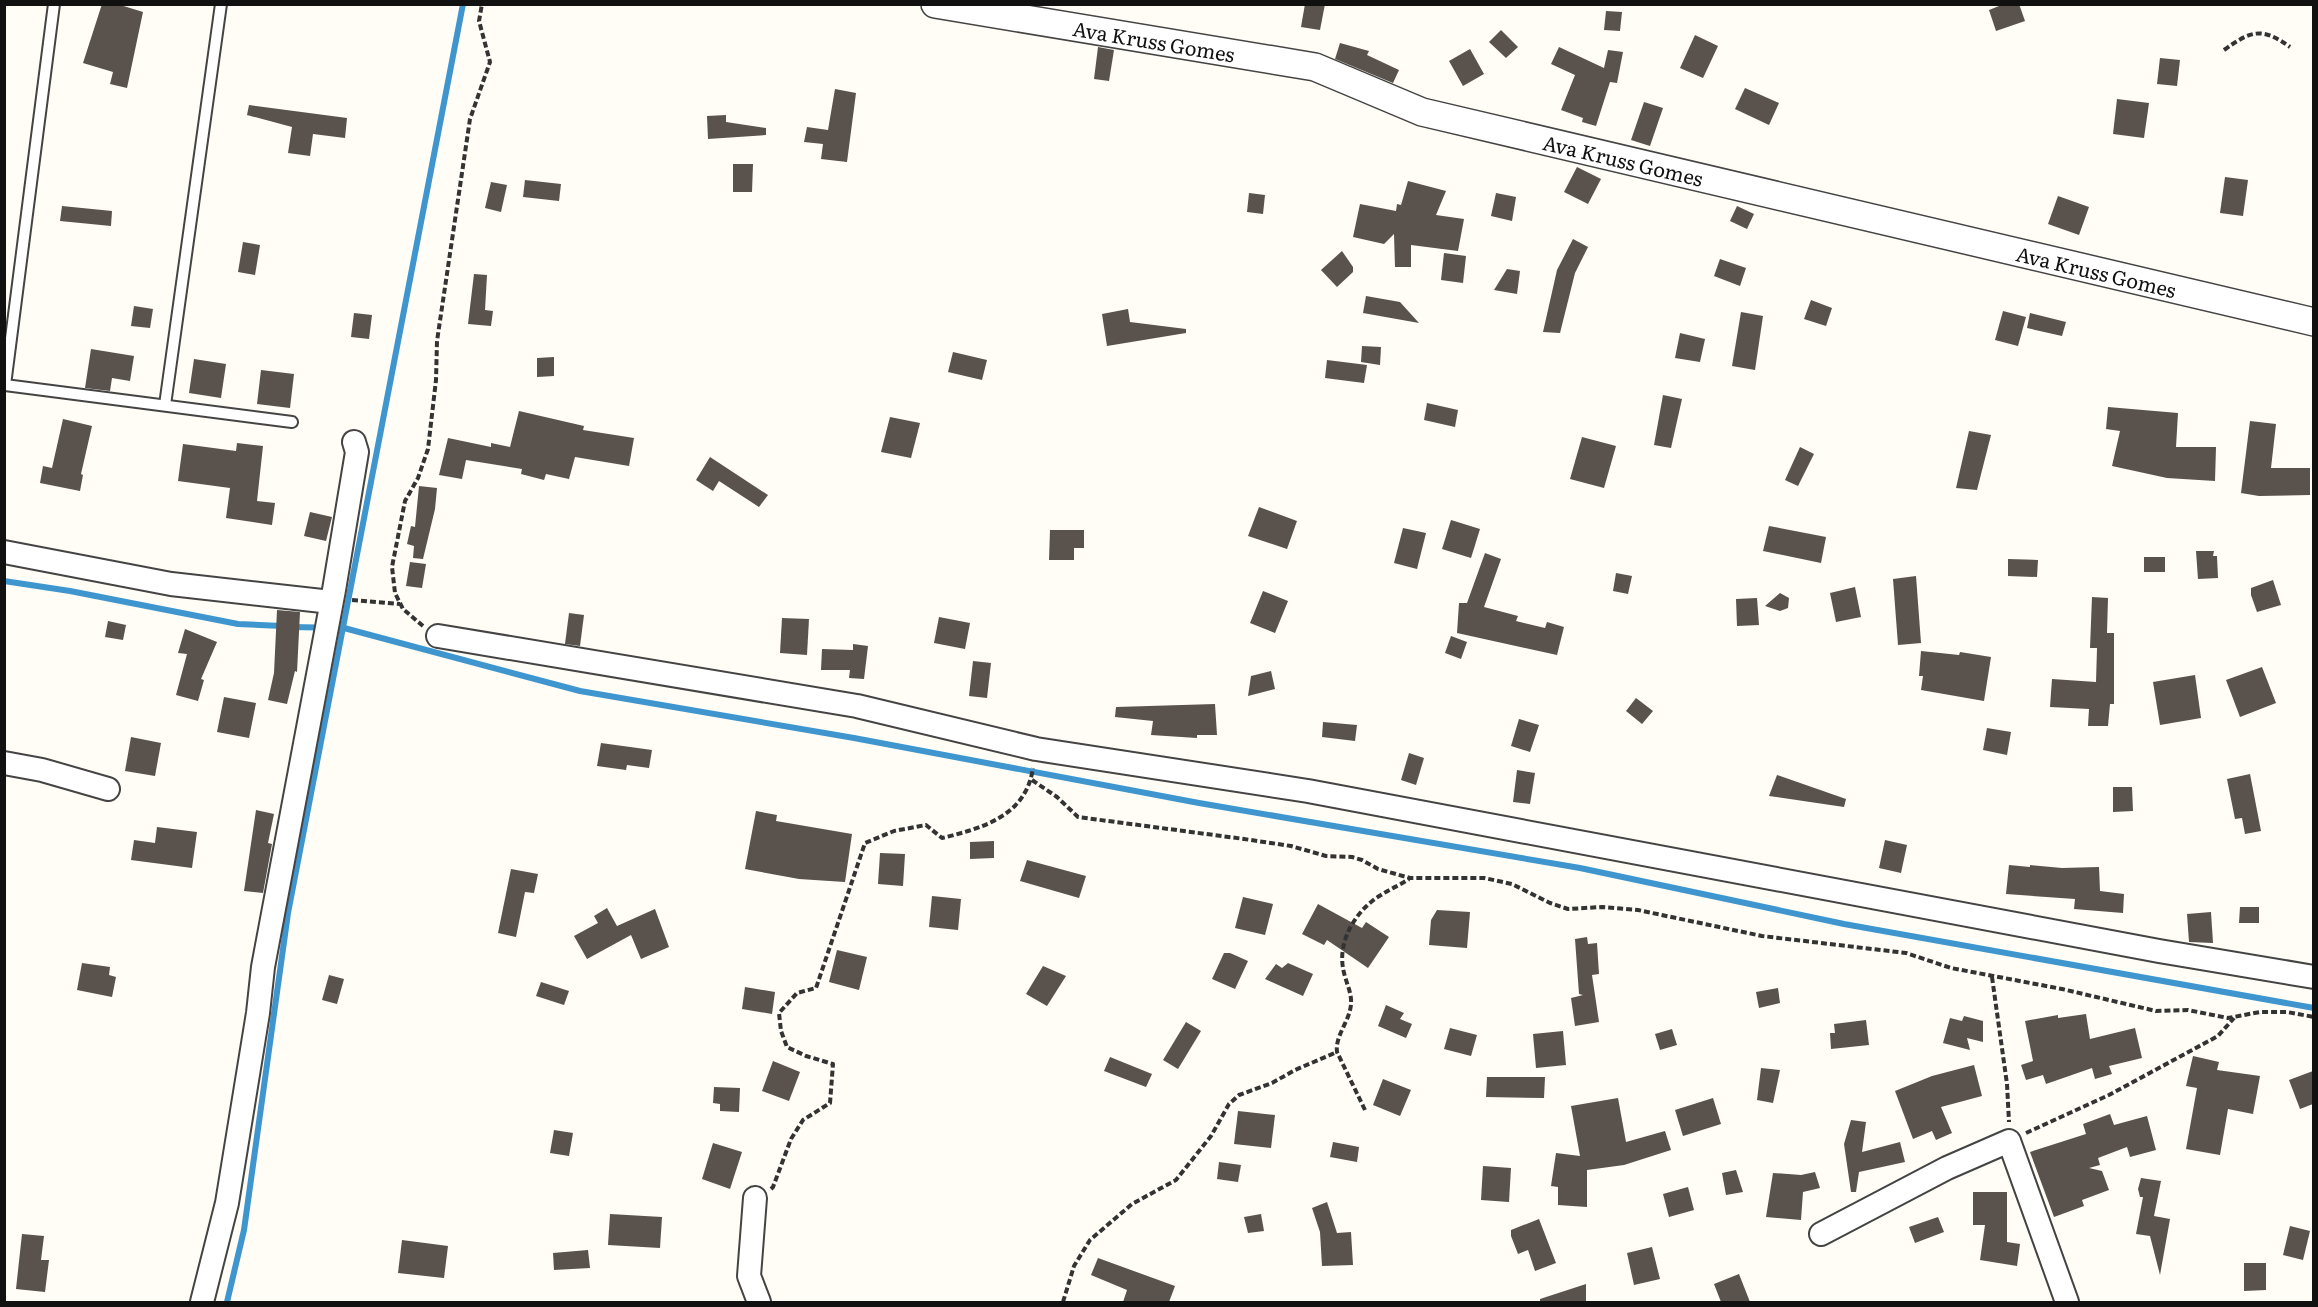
<svg xmlns="http://www.w3.org/2000/svg" width="2318" height="1307" font-family="Literata,serif">
<rect width="100%" height="100%" fill="#fffdf5"/>
<g fill="none" stroke-linecap="round" stroke-linejoin="round">
<g stroke="#3f96cf" stroke-width="6">
<polyline points="4,581 70,591 238,624 282,626"/>
<polyline points="292,627 344,628 580,691 854,738 1199,803 1580,868 1844,924 2314,1008"/>
<polyline points="227,1302 244,1230 288,913 463,4"/>
</g>
</g>
<g fill="#5a524d">
<polygon points="102,4 117,4 143,12 127,88 110,84 113,72 83,63"/>
<polygon points="1305,4 1325,4 1320,30 1301,27"/>
<polygon points="2004,4 2019,4 2025,21 1996,31 1989,10"/>
<polygon points="1606,11 1622,12 1620,31 1604,30"/>
<polygon points="1501,30 1518,47 1506,58 1489,42"/>
<polygon points="1695,35 1718,46 1703,78 1680,68"/>
<polygon points="1340,43 1369,51 1367,55 1399,70 1393,83 1335,59"/>
<polygon points="1098,47 1114,50 1109,81 1094,79"/>
<polygon points="1559,47 1604,68 1608,50 1623,52 1617,83 1610,82 1596,126 1582,122 1583,118 1561,110 1575,75 1551,64"/>
<polygon points="1470,49 1484,74 1463,86 1449,61"/>
<polygon points="2160,58 2180,60 2177,86 2157,84"/>
<polygon points="1745,88 1779,103 1769,125 1735,109"/>
<polygon points="835,89 856,93 847,162 821,159 823,144 804,142 807,127 828,130"/>
<polygon points="2117,99 2149,103 2144,138 2113,134"/>
<polygon points="1644,102 1663,108 1650,146 1631,140"/>
<polygon points="249,105 347,118 345,138 313,134 310,156 288,153 292,127 247,115"/>
<polygon points="726,115 726,122 766,128 766,135 708,139 707,116"/>
<polygon points="733,164 753,164 752,192 733,192"/>
<polygon points="1577,167 1601,179 1588,204 1564,192"/>
<polygon points="2225,177 2248,180 2243,216 2220,213"/>
<polygon points="525,180 561,184 559,201 523,197"/>
<polygon points="1408,181 1446,191 1436,215 1464,219 1458,251 1411,245 1411,267 1395,267 1394,234 1384,244 1353,237 1360,204 1396,211 1397,204 1401,205"/>
<polygon points="491,182 507,185 501,212 485,208"/>
<polygon points="1249,193 1265,195 1263,214 1247,212"/>
<polygon points="1496,193 1516,197 1512,221 1491,216"/>
<polygon points="2058,196 2089,207 2079,235 2048,224"/>
<polygon points="62,206 112,211 111,226 60,221"/>
<polygon points="1737,206 1754,214 1747,229 1730,221"/>
<polygon points="1573,239 1588,247 1575,273 1560,333 1543,332 1557,270"/>
<polygon points="243,242 260,245 255,275 238,272"/>
<polygon points="1342,251 1353,267 1353,272 1337,287 1321,270"/>
<polygon points="1444,253 1466,256 1463,283 1441,280"/>
<polygon points="1720,259 1746,268 1740,286 1714,276"/>
<polygon points="1507,269 1520,271 1517,294 1494,290"/>
<polygon points="474,274 487,275 485,310 493,311 491,326 468,324"/>
<polygon points="1366,296 1400,302 1419,323 1363,313"/>
<polygon points="1811,300 1832,308 1826,326 1804,319"/>
<polygon points="134,306 153,309 150,328 131,326"/>
<polygon points="1128,309 1130,322 1186,329 1186,333 1107,346 1102,314"/>
<polygon points="2003,311 2026,317 2018,346 1995,340"/>
<polygon points="1741,312 1763,316 1755,370 1732,366"/>
<polygon points="354,313 372,315 369,339 351,337"/>
<polygon points="2030,313 2066,322 2062,336 2027,328"/>
<polygon points="1680,333 1705,339 1700,362 1675,358"/>
<polygon points="1362,346 1381,347 1380,365 1361,362"/>
<polygon points="91,349 134,356 130,381 112,378 110,391 85,388"/>
<polygon points="953,352 987,360 982,380 948,372"/>
<polygon points="554,357 554,376 537,377 537,358"/>
<polygon points="194,359 226,364 221,398 189,393"/>
<polygon points="1327,360 1367,365 1364,383 1325,378"/>
<polygon points="261,370 294,374 290,408 257,404"/>
<polygon points="1663,395 1682,399 1671,448 1654,445"/>
<polygon points="1427,403 1458,410 1455,427 1424,420"/>
<polygon points="2108,407 2178,413 2176,447 2216,447 2215,481 2167,478 2112,466 2120,431 2106,429"/>
<polygon points="519,411 584,426 583,430 634,438 629,466 575,457 569,479 546,474 544,480 521,474 522,469 466,460 462,479 439,475 448,438 491,447 491,443 510,447"/>
<polygon points="890,417 920,423 911,458 881,452"/>
<polygon points="63,419 92,426 81,474 83,475 80,491 40,483 43,466 52,468"/>
<polygon points="2250,421 2276,424 2271,468 2310,468 2310,495 2259,496 2241,493"/>
<polygon points="1969,431 1991,435 1977,490 1956,488"/>
<polygon points="1582,437 1616,446 1604,488 1570,479"/>
<polygon points="237,443 263,446 257,501 275,503 272,525 226,518 230,488 178,481 183,444 236,451"/>
<polygon points="1800,447 1814,454 1798,486 1785,480"/>
<polygon points="710,457 768,495 759,507 719,481 713,491 696,480"/>
<polygon points="419,486 437,488 435,509 423,559 413,558 414,546 407,544 411,526 415,527"/>
<polygon points="1259,507 1297,521 1287,549 1248,536"/>
<polygon points="310,512 332,517 326,541 304,536"/>
<polygon points="1451,520 1480,529 1471,558 1442,549"/>
<polygon points="1769,526 1826,537 1821,563 1763,551"/>
<polygon points="1403,528 1426,533 1417,569 1394,563"/>
<polygon points="1050,530 1084,530 1084,548 1074,548 1074,560 1049,560"/>
<polygon points="2196,551 2214,551 2213,556 2217,556 2218,578 2198,579"/>
<polygon points="1485,553 1501,559 1484,607 1518,616 1516,621 1545,628 1547,622 1564,627 1557,655 1457,633 1459,603 1467,603"/>
<rect x="2144" y="557" width="21" height="15"/>
<polygon points="2008,559 2038,560 2037,577 2008,576"/>
<polygon points="410,562 426,564 422,588 406,586"/>
<polygon points="1616,573 1632,576 1628,594 1613,591"/>
<polygon points="1916,576 1921,643 1898,645 1893,579"/>
<polygon points="2273,580 2281,605 2257,612 2251,595 2251,588"/>
<polygon points="1855,587 1861,617 1836,622 1830,593"/>
<polygon points="1263,591 1288,601 1275,633 1250,623"/>
<polygon points="1780,593 1789,598 1788,608 1780,611 1765,606"/>
<polygon points="2092,597 2108,598 2107,633 2114,633 2114,704 2110,704 2108,726 2088,726 2089,709 2050,707 2052,679 2096,682 2097,648 2090,648"/>
<polygon points="1757,598 1759,625 1737,626 1736,599"/>
<polygon points="277,610 300,612 297,672 295,671 287,704 268,700 274,673"/>
<polygon points="569,613 584,615 580,646 565,644"/>
<polygon points="939,617 970,623 965,649 934,643"/>
<polygon points="782,618 809,619 807,655 780,653"/>
<polygon points="108,621 126,625 123,640 105,637"/>
<polygon points="185,629 217,642 201,679 204,680 198,701 176,695 187,654 178,653"/>
<polygon points="1451,636 1467,642 1461,659 1445,653"/>
<polygon points="853,644 868,646 864,679 849,678 850,670 821,670 822,649 853,650"/>
<polygon points="1921,651 1959,655 1960,652 1991,657 1984,701 1921,690 1923,676 1919,676"/>
<polygon points="973,661 991,663 987,698 969,696"/>
<polygon points="2262,667 2276,703 2240,717 2226,680"/>
<polygon points="1271,671 1275,689 1248,696 1251,676"/>
<polygon points="2195,675 2201,718 2160,725 2153,682"/>
<polygon points="224,697 256,703 249,738 217,732"/>
<polygon points="1636,698 1653,711 1642,724 1626,711"/>
<polygon points="1215,704 1217,735 1197,735 1197,738 1151,735 1153,721 1115,717 1116,707"/>
<polygon points="1519,719 1539,725 1530,752 1511,746"/>
<polygon points="1323,722 1357,725 1355,741 1322,737"/>
<polygon points="1987,728 2011,732 2007,755 1983,750"/>
<polygon points="131,737 161,743 155,776 125,771"/>
<polygon points="601,743 652,750 649,768 627,765 626,770 597,766"/>
<polygon points="1409,753 1424,758 1416,785 1401,780"/>
<polygon points="1517,770 1535,773 1530,804 1513,802"/>
<polygon points="2250,774 2261,831 2245,834 2242,818 2235,819 2227,779"/>
<polygon points="1777,775 1846,799 1844,807 1769,796"/>
<polygon points="2113,787 2132,787 2133,811 2113,812"/>
<polygon points="256,810 274,814 268,843 272,844 263,893 244,891"/>
<polygon points="756,811 777,815 776,821 852,834 845,882 799,879 745,869"/>
<polygon points="157,827 197,832 192,868 131,860 134,840 155,843"/>
<polygon points="1885,840 1907,845 1901,873 1879,868"/>
<polygon points="994,841 994,858 970,859 970,842"/>
<polygon points="880,853 905,854 903,886 878,884"/>
<polygon points="1027,860 1086,876 1079,898 1020,881"/>
<polygon points="2009,865 2030,867 2030,865 2062,868 2099,867 2100,891 2124,894 2123,913 2074,909 2075,899 2006,894"/>
<polygon points="511,869 538,874 534,893 525,892 516,937 498,933"/>
<polygon points="932,896 961,899 958,930 929,927"/>
<polygon points="1243,897 1273,904 1265,935 1235,928"/>
<polygon points="1318,904 1362,928 1366,922 1389,937 1368,968 1327,940 1324,945 1302,934"/>
<polygon points="2240,907 2259,907 2259,923 2239,923"/>
<polygon points="607,908 617,926 655,909 669,947 641,959 631,935 587,959 574,936 598,923 594,916"/>
<polygon points="1437,910 1470,912 1467,948 1429,945 1431,920"/>
<polygon points="2211,912 2213,943 2189,942 2187,914"/>
<polygon points="1587,937 1588,944 1597,943 1599,974 1592,975 1599,1022 1575,1026 1571,998 1583,995 1579,994 1575,939"/>
<polygon points="837,950 867,957 859,990 829,982"/>
<polygon points="1224,953 1230,953 1248,961 1235,989 1212,979"/>
<polygon points="82,963 110,967 109,975 116,977 112,997 77,990"/>
<polygon points="1288,963 1313,974 1303,996 1265,979 1276,964 1282,968"/>
<polygon points="1043,966 1066,976 1047,1006 1026,994"/>
<polygon points="329,975 344,979 337,1004 322,1000"/>
<polygon points="541,982 569,991 564,1005 536,996"/>
<polygon points="745,987 775,992 772,1014 742,1009"/>
<polygon points="1778,988 1780,1003 1759,1008 1756,992"/>
<polygon points="1386,1005 1404,1013 1400,1019 1412,1024 1406,1038 1378,1026"/>
<polygon points="2086,1014 2090,1039 2135,1028 2142,1058 2109,1066 2112,1074 2095,1079 2092,1068 2046,1084 2043,1075 2026,1080 2021,1065 2033,1061 2025,1021 2058,1015 2058,1018"/>
<polygon points="1964,1016 1983,1021 1983,1042 1967,1038 1970,1050 1943,1043 1950,1018 1962,1021"/>
<polygon points="1866,1020 1869,1045 1831,1049 1830,1033 1835,1033 1834,1024"/>
<polygon points="1186,1022 1201,1031 1178,1069 1163,1060"/>
<polygon points="1450,1028 1477,1035 1471,1056 1444,1049"/>
<polygon points="1672,1029 1677,1045 1660,1050 1655,1034"/>
<polygon points="1563,1031 1566,1065 1536,1068 1533,1034"/>
<polygon points="2193,1056 2219,1062 2217,1070 2260,1076 2253,1114 2228,1109 2220,1155 2186,1149 2197,1088 2186,1086"/>
<polygon points="1110,1057 1152,1074 1146,1087 1104,1071"/>
<polygon points="773,1061 800,1072 789,1101 762,1091"/>
<polygon points="1974,1065 1982,1096 1941,1107 1952,1133 1936,1140 1932,1131 1913,1139 1895,1091 1932,1076"/>
<polygon points="1761,1068 1780,1070 1773,1103 1757,1100"/>
<polygon points="2313,1071 2313,1104 2300,1109 2289,1080"/>
<polygon points="1487,1077 1545,1077 1544,1098 1486,1097"/>
<polygon points="1383,1079 1411,1090 1400,1116 1373,1105"/>
<polygon points="714,1087 740,1088 739,1112 720,1111 720,1104 713,1103"/>
<polygon points="1618,1098 1626,1142 1665,1131 1671,1150 1624,1165 1587,1170 1587,1207 1558,1205 1558,1187 1551,1186 1556,1153 1580,1156 1571,1106"/>
<polygon points="1713,1098 1721,1124 1683,1136 1675,1110"/>
<polygon points="1238,1111 1275,1115 1271,1148 1234,1144"/>
<polygon points="2110,1114 2114,1125 2147,1116 2156,1150 2130,1157 2127,1147 2098,1158 2100,1165 2089,1168 2102,1171 2109,1190 2082,1200 2084,1206 2054,1217 2030,1152 2086,1134 2083,1124"/>
<polygon points="1851,1120 1866,1122 1862,1152 1900,1142 1905,1162 1859,1172 1856,1192 1851,1192 1844,1144"/>
<polygon points="554,1130 573,1133 569,1156 550,1153"/>
<polygon points="1333,1142 1359,1147 1357,1162 1330,1157"/>
<polygon points="713,1143 742,1152 730,1189 702,1179"/>
<polygon points="1219,1162 1241,1165 1238,1182 1217,1179"/>
<polygon points="1483,1166 1511,1168 1509,1202 1481,1200"/>
<polygon points="1736,1170 1743,1192 1726,1195 1722,1173"/>
<polygon points="1815,1172 1820,1188 1803,1192 1801,1220 1766,1217 1773,1173 1801,1175"/>
<polygon points="2141,1178 2161,1181 2154,1216 2170,1219 2160,1275 2150,1236 2136,1234 2143,1197 2140,1197 2138,1189"/>
<polygon points="1688,1187 1694,1210 1669,1217 1663,1194"/>
<polygon points="1973,1192 2007,1192 2007,1242 2020,1244 2017,1266 1980,1260 1985,1225 1973,1225"/>
<polygon points="1327,1202 1337,1233 1351,1232 1353,1265 1322,1266 1320,1232 1312,1208"/>
<polygon points="610,1214 662,1217 660,1248 608,1245"/>
<polygon points="1261,1214 1264,1231 1248,1233 1244,1217"/>
<polygon points="1938,1217 1944,1232 1915,1243 1909,1227"/>
<polygon points="1539,1219 1556,1263 1535,1271 1528,1250 1518,1254 1511,1236 1511,1230"/>
<polygon points="2290,1226 2310,1231 2303,1260 2283,1255"/>
<polygon points="22,1234 44,1236 41,1260 49,1260 45,1292 16,1289"/>
<polygon points="402,1240 448,1246 444,1278 398,1273"/>
<polygon points="1652,1247 1660,1279 1634,1285 1627,1253"/>
<polygon points="588,1250 590,1268 554,1270 553,1253"/>
<polygon points="1098,1258 1175,1286 1169,1302 1123,1302 1127,1290 1091,1275"/>
<polygon points="2244,1263 2266,1263 2266,1290 2244,1291"/>
<polygon points="1739,1274 1750,1302 1721,1302 1714,1284"/>
<polygon points="1586,1284 1586,1302 1540,1302 1540,1299"/>
</g>
<g fill="none" stroke-linecap="round" stroke-linejoin="round">
<g stroke="#444" stroke-width="14">
<g id="service">
<polyline points="54,4 5,385 292,422"/>
<polyline points="165,405 221,4"/>
</g>
</g>
<g stroke="#444" stroke-width="26">
<g id="minor">
<polyline points="4,552 171,584 331,602"/>
<polyline points="438,636 857,706 1036,749 1308,791 2159,951 2314,977"/>
<polyline points="4,763 42,770 108,789"/>
<polyline points="755,1198 749,1276 759,1302"/>
<polyline points="1821,1234 1947,1168 2009,1141 2067,1302"/>
<polyline points="202,1302 227,1203 258,1013 263,967 334,590 357,452 354,442"/>
</g>
</g>
<g stroke="#444" stroke-width="30">
<g id="tertiary">
<path id="s1" d="M935 4 1315 67 1422 112 2314 322"/>
</g>
</g>
<g stroke="#333" stroke-width="4" stroke-dasharray="6 3" stroke-linecap="butt">
<path d="M2224 50C2252 30 2262 27 2290 47"/>
<polyline points="352,600 400,604"/>
<polyline points="423,626 403,609 395,593 392,567 405,501 418,478 428,449 436,380 437,341 470,119 490,62 479,21 482,4"/>
<polyline points="1032,780 1057,797 1078,817 1244,839 1291,846 1326,856 1352,857 1362,860 1378,869 1410,878 1484,878 1512,884 1550,903 1568,909 1602,907 1638,910 1762,936 1906,953 1951,968 2062,989 2156,1011 2188,1010 2228,1018 2260,1012 2287,1012 2314,1017"/>
<polyline points="1992,977 2007,1084 2009,1122"/>
<path d="M1365 1110 1337 1052C1335 1035 1350 1021 1351 1004 1352 992 1345 981 1343 968 1338 940 1356 910 1381 895 1390 889 1400 885 1409 879"/>
<polyline points="2026,1133 2109,1095 2218,1036 2234,1018"/>
<path d="M771 1189 773 1187 791 1139 803 1120 830 1103 833 1064 806 1056 787 1047 781 1031 779 1013 797 993 816 988 865 843 894 831 926 825 942 838C983 828 1026 816 1033 768"/>
<polyline points="1063,1302 1074,1266 1090,1240 1132,1204 1176,1180 1211,1136 1229,1104 1239,1095 1272,1083 1295,1070 1337,1052"/>
</g>
<use href="#service" stroke="#fff" stroke-width="10"/>
<use href="#minor" stroke="#fff" stroke-width="22"/>
<use href="#tertiary" stroke="#fff" stroke-width="27"/>
</g>
<g text-anchor="middle" dominant-baseline="central" stroke-width="6" stroke-linejoin="round" paint-order="stroke">
<g font-size="20" fill="#111" stroke="#fff">
<text stroke="none"><textPath href="#s1" startOffset="222">Ava Kruss Gomes</textPath></text>
<text stroke="none"><textPath href="#s1" startOffset="708">Ava Kruss Gomes</textPath></text>
<text stroke="none"><textPath href="#s1" startOffset="1194">Ava Kruss Gomes</textPath></text>
</g>
</g>
<rect width="2318" height="1307" fill="none" stroke="#111111" stroke-width="12"/>
</svg>
